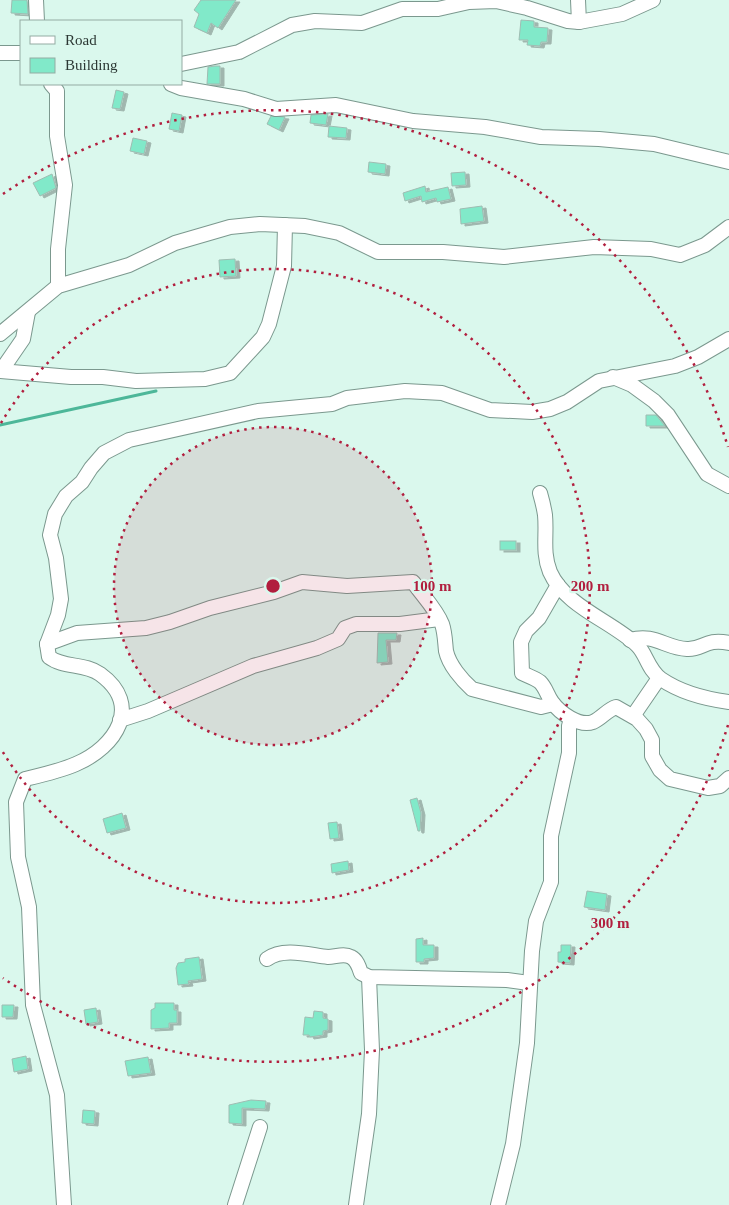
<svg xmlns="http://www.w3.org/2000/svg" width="729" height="1205" font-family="'Times New Roman',serif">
<defs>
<filter id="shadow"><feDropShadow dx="4" dy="2" stdDeviation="0" flood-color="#0004"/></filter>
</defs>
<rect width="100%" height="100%" fill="#daf8ed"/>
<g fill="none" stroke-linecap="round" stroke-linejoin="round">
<polyline stroke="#4db799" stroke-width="3" points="0,425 156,391"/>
</g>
<g fill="#81e9c9" stroke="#9fbcb2" filter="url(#shadow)">
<polygon points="12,0 27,0 28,14 11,13"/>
<polygon points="201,0 236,0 218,28 211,23 207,33 194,27 199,14 194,10"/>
<polygon points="521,20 534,21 534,27 548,28 547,42 541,42 540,46 527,45 528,40 519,40"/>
<polygon points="215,66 220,66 220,84 207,84 208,67"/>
<polygon points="116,90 124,92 120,109 112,108"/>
<polygon points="172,113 182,115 179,131 169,129"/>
<polygon points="328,114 326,125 310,123 311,115"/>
<polygon points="271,116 285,117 279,130 267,124"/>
<polygon points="329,126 347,128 346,138 328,137"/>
<polygon points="133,138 147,141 144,154 130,151"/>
<polygon points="369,162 386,164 385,174 368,172"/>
<polygon points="465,172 466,185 452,186 451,173"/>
<polygon points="52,174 56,188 40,196 33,183"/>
<polygon points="425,186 426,192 448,187 451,199 437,202 436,198 422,202 421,196 405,201 403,193"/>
<polygon points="482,206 484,221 461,224 460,209"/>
<polygon points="235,259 236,276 220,277 219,260"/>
<polygon points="646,415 656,415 665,426 646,426"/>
<rect x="500" y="541" width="16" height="9"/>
<polygon points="378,633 397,633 396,640 386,640 388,662 377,663"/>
<polygon points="417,798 421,813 420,831 418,831 410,800"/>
<polygon points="122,813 126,828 107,833 103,819"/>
<polygon points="337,822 339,838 330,839 328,823"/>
<polygon points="348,861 349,870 332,873 331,864"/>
<polygon points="587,891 607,894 605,910 584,907"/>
<polygon points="423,938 423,945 434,945 434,958 424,959 424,962 416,962 416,939"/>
<polygon points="561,945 571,945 570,963 558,962 558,952 561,952"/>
<polygon points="199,957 202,979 188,981 189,984 178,985 176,968 178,963 185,962 185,959"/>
<polygon points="155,1003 174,1003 174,1010 177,1010 177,1023 169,1023 169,1028 151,1029 151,1010 155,1008"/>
<polygon points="2,1005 14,1005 13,1017 2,1017"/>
<polygon points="96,1008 98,1022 86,1024 84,1010"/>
<polygon points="314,1011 323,1012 323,1018 328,1019 328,1030 323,1031 323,1035 310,1037 309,1035 303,1035 305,1017 313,1018"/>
<polygon points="26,1056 28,1069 14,1072 12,1059"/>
<polygon points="148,1057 151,1073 128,1076 125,1061"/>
<polygon points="251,1100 266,1101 265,1109 242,1108 242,1124 229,1123 229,1105"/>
<polygon points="83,1110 95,1111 94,1124 82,1123"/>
</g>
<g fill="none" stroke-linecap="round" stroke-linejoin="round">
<g stroke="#7b988e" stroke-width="16">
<g id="minor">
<polyline points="36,0 37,21"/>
<polyline points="578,0 579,22"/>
<polyline points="0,53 21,53"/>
<polyline points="181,64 239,52 292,25 315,21 362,23 402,9 438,9 469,2 496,1 527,8 568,21 579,22 622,14 653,0"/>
<polyline points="51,84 57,91 57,136 65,185 58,249 58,286"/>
<polyline points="171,84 181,88 244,99 276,109 336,105 413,121 485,127 541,137 599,139 654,144 729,162"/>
<polyline points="0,334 58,286 129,265 175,243 230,227 260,224 305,226 339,233 378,252 443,252 504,257 594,247 651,249 680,255 705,245 729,227"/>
<polyline points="0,371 71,377 103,377 136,381 205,379 230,373 263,337 269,324 284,266 285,225"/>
<polyline points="1,371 23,339 28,312"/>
<polyline points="613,377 632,385 654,401 668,415 707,474 729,486"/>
<path d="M540 493C542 500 544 508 545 515 547 535 542 552 550 572 565 606 611 621 637 645 646 653 648 670 661 679 680 692 706 699 729 702"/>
<path d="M558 585 539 618 526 631 521 642 522 673C528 676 535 678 540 682 546 688 547 695 552 702 560 713 579 727 593 722 602 718 607 710 616 707L637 719 646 729 652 740V756L660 770 670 779 708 788 720 786 729 778"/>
<path d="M630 640C655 633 665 648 687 649 703 650 705 638 729 643"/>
<path d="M47 644 77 633 146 628 170 622 210 608 274 592 302 582 347 586 413 582C423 596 436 609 442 624 445 633 445 642 446 651 449 665 462 680 472 689L541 707 553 704"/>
<polyline points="633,716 659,678"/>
<polyline points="120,720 148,711 253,666 317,648 338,639 345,628 356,624 400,624 439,619"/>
<path d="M267 959C284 947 309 955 328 957 335 957 344 953 351 957 357 960 359 967 361 973L369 977 507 980 529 983"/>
<path d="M64 1205 57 1095 33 1005 29 907 18 857 16 802 25 779C42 775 60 771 76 764 116 747 143 705 100 674 85 663 63 668 49 657L47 644 58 615 61 599 56 558 50 535 55 514 66 496 82 482 91 468 104 453 129 440 258 411 332 404 347 398 405 391 442 393 490 410 532 412 550 409 567 402 599 381 675 366 698 357 729 339"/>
<polyline points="235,1205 260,1127"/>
<polyline points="356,1205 369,1114 372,1050 369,977"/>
<polyline points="498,1205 513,1144 527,1043 532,951 536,921 551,882 551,836 569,753 569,726 571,719"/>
</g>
</g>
<use href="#minor" stroke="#fff" stroke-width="14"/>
</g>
<circle cx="273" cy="586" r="159" fill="#b11e3e" fill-opacity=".12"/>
<g fill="none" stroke="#b11e3e" stroke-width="2.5" stroke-dasharray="2.5 5">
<circle cx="273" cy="586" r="159"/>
<path d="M1 423A317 317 0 1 1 1 749"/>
<path d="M728 725A476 476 0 0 1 3 978M3 194A476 476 0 0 1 728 447"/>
</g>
<circle cx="273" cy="586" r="8" fill="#b11e3e" stroke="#daf8ed" stroke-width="2.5"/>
<g font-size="15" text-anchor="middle" font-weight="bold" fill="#b11e3e" stroke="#daf8ed" stroke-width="4.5" stroke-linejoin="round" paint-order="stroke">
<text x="432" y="591">100 m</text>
<text x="590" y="591">200 m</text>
<text x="610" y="928">300 m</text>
</g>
<rect x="20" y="20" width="162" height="65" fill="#daf8ed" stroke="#94aba3"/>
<rect x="30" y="36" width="25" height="8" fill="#ffffff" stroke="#94aba3"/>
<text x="65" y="45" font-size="15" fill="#2c3834">Road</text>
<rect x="30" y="58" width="25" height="15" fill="#81e9c9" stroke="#94aba3"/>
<text x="65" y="70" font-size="15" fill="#2c3834">Building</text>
</svg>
